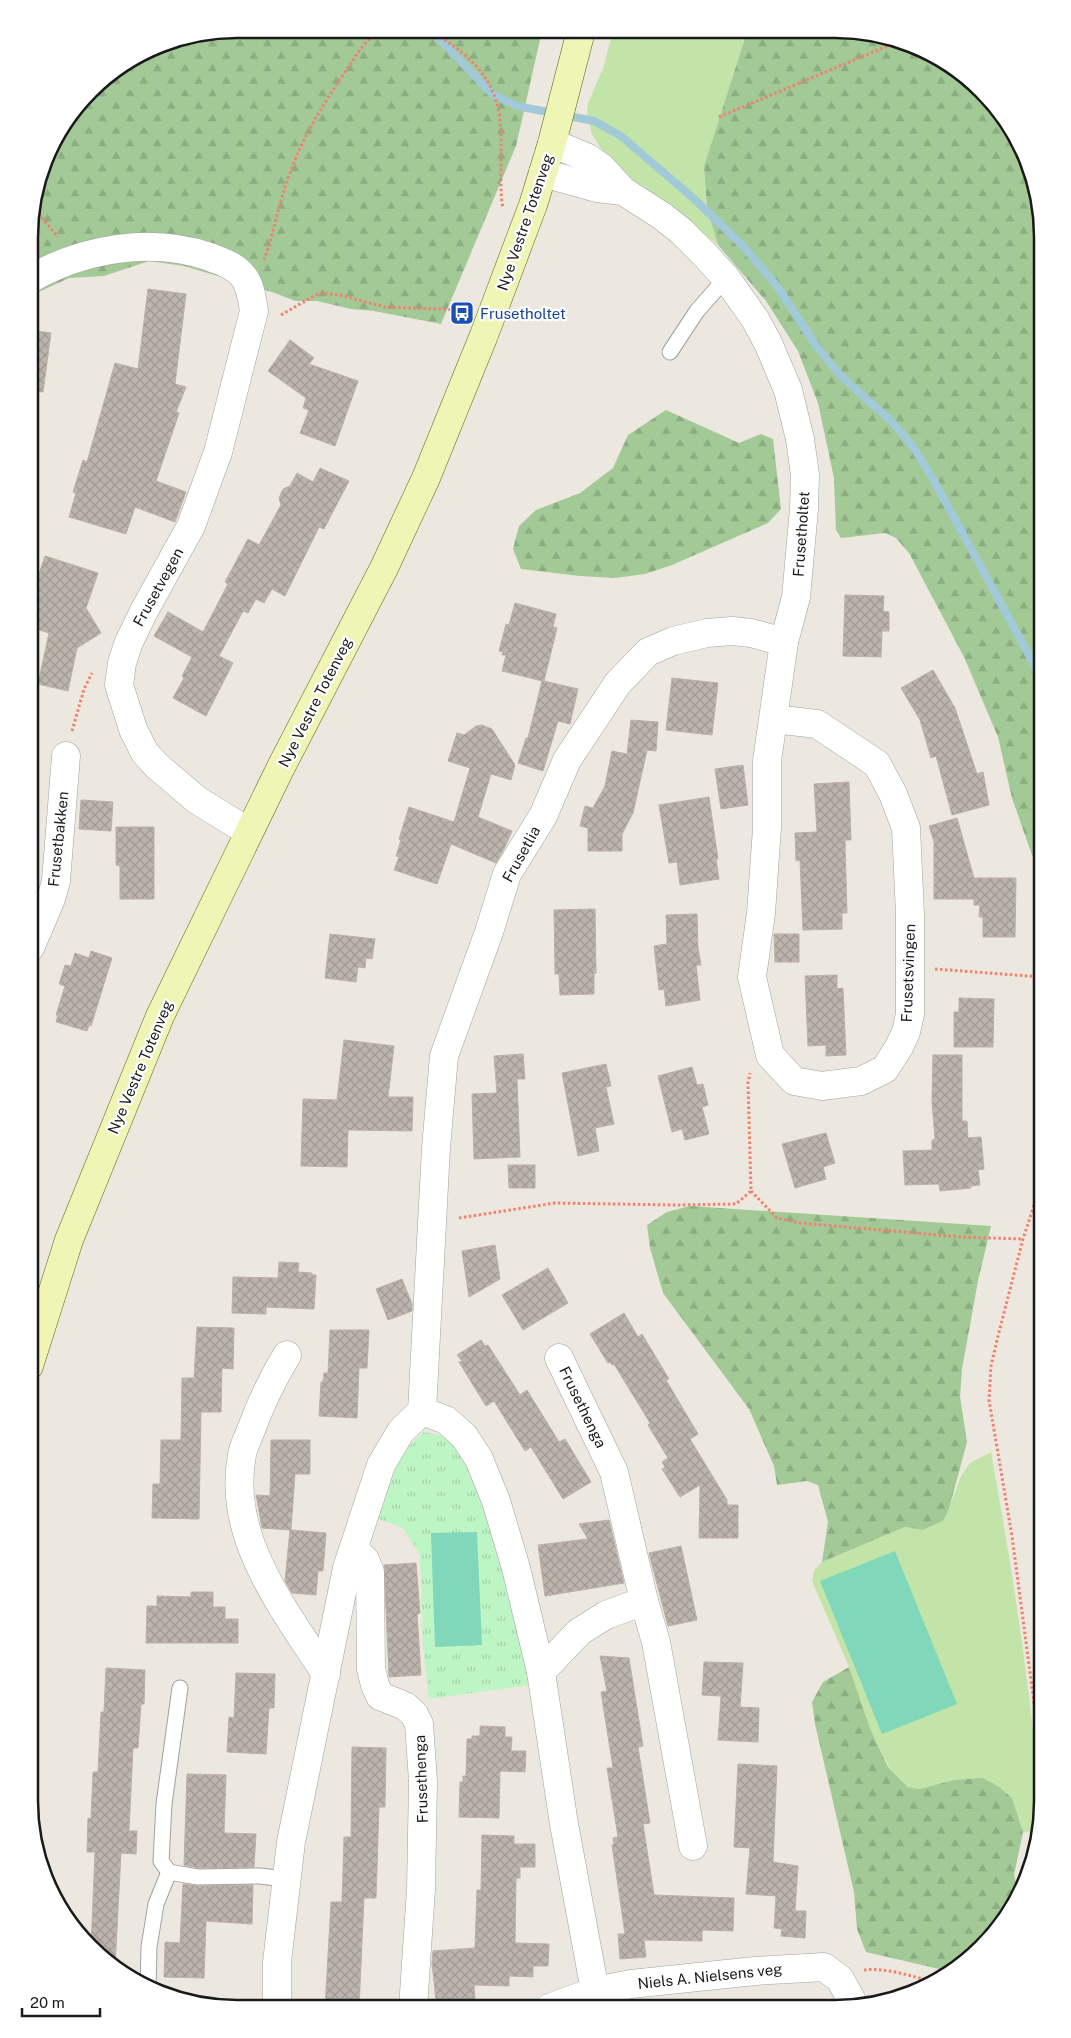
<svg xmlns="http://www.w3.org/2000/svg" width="1071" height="2038" font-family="'Public Sans',sans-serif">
<defs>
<pattern id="forest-firs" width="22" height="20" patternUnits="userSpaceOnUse" patternTransform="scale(1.25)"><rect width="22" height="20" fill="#a3c997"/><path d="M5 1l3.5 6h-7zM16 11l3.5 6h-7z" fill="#8cac82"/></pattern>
<pattern id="park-tufts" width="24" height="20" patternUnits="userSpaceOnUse" patternTransform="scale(1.25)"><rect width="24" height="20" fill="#bef5c5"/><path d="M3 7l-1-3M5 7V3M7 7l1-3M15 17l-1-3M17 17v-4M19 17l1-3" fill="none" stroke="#a3d1a9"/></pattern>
<pattern id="building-cross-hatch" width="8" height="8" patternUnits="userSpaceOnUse" patternTransform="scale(1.25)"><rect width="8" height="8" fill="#bcb4ad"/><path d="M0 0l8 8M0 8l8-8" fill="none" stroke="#a19a94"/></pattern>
</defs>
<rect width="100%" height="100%" fill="#ece8e0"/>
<g fill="#c2e4a8">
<polygon points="613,31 747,32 704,166 707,208 718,245 671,207 618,169 606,157 592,134 587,114 588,103 603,69"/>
<path d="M991 1452C1013 1573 1032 1695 1041 1818L1038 1831 1023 1832 1012 1798 954 1780 919 1789 908 1787 889 1767 870 1728 849 1667 812 1581 814 1570 822 1562 905 1527 923 1530 943 1521 949 1509 961 1476 970 1463Z"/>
</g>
<g fill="url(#forest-firs)">
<polygon points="237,29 542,31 516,146 441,324 374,311 351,309 317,301 295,301 275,293 184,266 149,261 104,276 69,278 30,296 30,210 50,144 99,81 157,44"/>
<polygon points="747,32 875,33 927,50 972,81 1007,121 1031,170 1042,237 1042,875 1032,855 1012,798 998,737 964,657 909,553 896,538 885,533 841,538 836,530 834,478 818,403 798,351 766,301 718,245 707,208 704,166"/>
<polygon points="666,410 739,443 761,434 773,439 781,509 768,523 672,565 645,574 615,578 580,576 521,569 513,549 519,526 536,510 580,493 613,468 628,435"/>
<polygon points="690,1206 991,1226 978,1281 962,1369 960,1397 967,1442 949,1509 943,1521 923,1530 905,1527 822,1562 828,1522 818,1485 807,1481 777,1485 774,1466 749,1409 663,1293 650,1248 647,1225 667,1212"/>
<polygon points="849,1667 870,1728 888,1767 908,1787 919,1789 954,1780 983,1778 999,1787 1012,1798 1023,1832 1014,1875 1019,1894 999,1928 952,1972 866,1952 857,1929 854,1892 815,1724 812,1702 823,1682"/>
</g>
<path fill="url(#park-tufts)" d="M424 1432 444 1436 468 1459 495 1513 517 1617 529 1685 429 1699 423 1648 420 1555 403 1528 376 1518C386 1481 393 1458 424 1432Z"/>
<g fill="#81d7ba">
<polygon points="477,1532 482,1645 435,1647 431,1533"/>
<polygon points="895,1551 957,1704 882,1734 820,1581"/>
</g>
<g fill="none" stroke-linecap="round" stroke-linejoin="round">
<polyline stroke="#a2c9d7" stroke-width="8" points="431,30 492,94 517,106 594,121 621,136 692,197 744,247 777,286 817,347 840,375 891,421 914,448 933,479 1042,679"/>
</g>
<g fill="url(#building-cross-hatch)" stroke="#bcb0a4">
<polygon points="148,289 186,294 175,384 186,387 176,412 179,413 156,481 186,492 175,522 135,507 126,534 69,517 76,493 73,492 83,460 87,462 115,363 138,369"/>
<polygon points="30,330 51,333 43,392 30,391"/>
<polygon points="290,340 314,358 309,364 358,381 335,446 300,433 309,410 303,408 306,398 268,371"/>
<polygon points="320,468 349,481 324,529 319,527 285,596 272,589 264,603 256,599 248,613 243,611 219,656 233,663 206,716 173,698 184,678 182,676 192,657 154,636 168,612 203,632 228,584 225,582 248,539 259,545 281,505 279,498 283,489 290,486 297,473 313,482"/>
<polygon points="45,556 98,573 86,608 101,633 77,648 68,691 38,684 49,633 30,627 30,589 35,573 39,574"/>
<polygon points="845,595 884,596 883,611 889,612 889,631 882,631 881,657 843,656"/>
<polygon points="515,603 556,614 553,627 557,628 544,681 578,689 570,724 558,721 543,771 518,763 526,738 528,738 542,681 502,671 506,655 502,655 503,652 499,651 506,624 509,625"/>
<polygon points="933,670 955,708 977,774 983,772 989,805 952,815 936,756 931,758 920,720 901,688"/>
<polygon points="672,678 718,683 712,735 666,730"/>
<polygon points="631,720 658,722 656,751 647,750 633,813 622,834 622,851 588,851 588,828 580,826 585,806 593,808 605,786 612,751 627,754"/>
<polygon points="482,725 492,729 515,765 511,780 491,774 478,817 512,831 504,849 496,863 451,844 437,884 394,870 399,857 396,856 401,840 399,839 409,807 454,822 470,768 448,761 457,733 464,735 476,726"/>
<polygon points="743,765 748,805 721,809 715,769"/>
<polygon points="849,782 851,840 845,840 847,913 842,913 842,929 803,930 800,860 796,861 795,833 817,832 814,784"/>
<polygon points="709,797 718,859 716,859 719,879 680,885 677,862 669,863 659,805"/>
<polygon points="81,800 113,802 111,831 79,829"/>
<polygon points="957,818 974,878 1016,878 1015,937 983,937 983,917 979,917 980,905 974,905 974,899 934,899 934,842 929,826"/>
<polygon points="116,827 154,827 154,899 120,899 120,866 116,865"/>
<polygon points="595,909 596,973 594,973 594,994 560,995 559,974 555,974 554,910"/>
<polygon points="697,914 698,948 701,965 696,965 700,1000 666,1006 664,989 659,990 654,946 667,944 666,915"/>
<polygon points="330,934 375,939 372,959 366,958 365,968 358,967 356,982 325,978"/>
<polygon points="774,934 799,934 799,962 775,962"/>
<polygon points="91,951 112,958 91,1026 89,1025 87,1031 56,1022 58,1015 56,1015 65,986 59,984 65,965 71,966 75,953 89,958"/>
<polygon points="837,975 837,989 843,988 846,1055 826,1056 826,1045 808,1046 805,976"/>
<polygon points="959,998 994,999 993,1047 954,1047 954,1012 959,1012"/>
<polygon points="344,1040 394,1046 388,1097 413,1097 412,1131 348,1130 347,1167 301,1166 303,1099 337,1100"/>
<polygon points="523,1054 525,1079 517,1079 520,1157 474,1159 472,1094 497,1093 494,1056"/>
<polygon points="933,1055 962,1055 962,1121 967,1121 968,1138 981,1137 984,1169 978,1170 980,1185 971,1186 971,1188 940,1191 939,1184 905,1185 903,1151 932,1150 932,1140 935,1139 932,1101"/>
<polygon points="606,1064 611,1086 606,1087 614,1124 595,1128 599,1151 578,1156 562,1073"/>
<polygon points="692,1067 697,1085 703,1084 708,1105 702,1107 709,1134 685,1140 682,1129 672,1132 658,1076"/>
<polygon points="826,1133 835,1163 823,1167 826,1179 795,1188 782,1144"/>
<polygon points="508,1165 535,1165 535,1188 509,1188"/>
<polygon points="495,1245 500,1279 469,1297 462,1251"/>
<polygon points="279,1262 299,1263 298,1272 312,1273 312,1275 316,1275 314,1309 266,1307 266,1314 232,1313 233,1277 278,1278"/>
<polygon points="548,1268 568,1303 523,1330 502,1295"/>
<polygon points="402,1279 412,1304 412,1311 388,1320 376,1289"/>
<polygon points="624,1313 638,1337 642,1334 669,1379 666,1380 698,1434 690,1439 727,1500 727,1505 738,1505 738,1538 699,1538 700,1485 680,1497 662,1469 665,1467 662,1462 668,1458 648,1425 650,1423 614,1364 612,1365 610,1362 608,1363 590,1334"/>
<polygon points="197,1327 234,1328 233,1369 222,1368 221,1412 201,1412 199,1519 152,1518 153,1484 160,1484 161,1440 181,1440 182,1378 194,1378"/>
<polygon points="330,1330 369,1330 367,1368 359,1368 357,1418 319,1416 321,1382 323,1382 324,1373 328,1373"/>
<polygon points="481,1340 485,1346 488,1345 520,1395 527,1390 559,1442 565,1439 591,1482 563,1499 531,1447 525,1451 494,1401 486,1406 459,1362 462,1361 457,1355"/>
<polygon points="271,1440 310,1440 310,1474 295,1474 291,1530 326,1533 323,1571 318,1571 316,1595 292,1593 285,1581 290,1530 262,1528 256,1495 270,1496"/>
<polygon points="609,1520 624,1583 545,1596 538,1545 588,1539 579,1524"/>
<polygon points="681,1546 697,1620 668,1626 649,1553"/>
<polygon points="416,1563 420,1613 417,1614 421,1675 389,1677 384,1565"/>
<polygon points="191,1592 213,1592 213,1607 225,1607 225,1619 238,1619 238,1643 146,1643 147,1606 157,1606 157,1596 191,1597"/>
<polygon points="600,1656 629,1658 643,1746 638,1747 650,1823 643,1824 654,1895 734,1898 733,1931 702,1930 702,1941 644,1940 646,1957 620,1959 618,1934 625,1934 612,1845 614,1844 613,1838 618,1837 607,1768 613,1768 601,1692 607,1691"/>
<polygon points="704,1662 743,1663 740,1707 759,1708 758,1742 718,1740 721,1696 702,1695"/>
<polygon points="106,1668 145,1670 144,1704 141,1704 138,1748 133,1748 129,1831 137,1831 136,1854 121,1853 115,1967 100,1958 91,1948 95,1852 87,1852 88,1818 91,1819 93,1772 98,1772 101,1712 104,1712"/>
<polygon points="236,1673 275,1674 274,1708 269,1708 266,1754 227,1752 229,1717 234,1718"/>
<polygon points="480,1726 505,1727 505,1737 512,1737 511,1751 526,1751 525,1772 500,1771 499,1818 459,1817 460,1782 463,1782 463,1776 466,1776 467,1739 472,1739 472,1736 480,1736"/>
<polygon points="352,1747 386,1748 385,1807 379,1807 376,1898 364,1898 359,2008 325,2008 331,1902 342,1902 344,1837 351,1837"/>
<polygon points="738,1764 777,1766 773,1862 798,1866 795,1911 806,1911 805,1938 781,1936 782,1929 774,1928 776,1896 746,1894 750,1848 734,1847"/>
<polygon points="187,1774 226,1775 224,1833 256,1834 254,1867 199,1868 184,1865"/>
<polygon points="482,1835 514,1836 514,1844 535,1844 535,1867 520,1867 520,1878 516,1878 515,1943 549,1944 548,1966 533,1966 533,1977 509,1976 509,1986 474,1985 475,1999 436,2001 432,1963 433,1951 475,1948 477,1890 481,1890"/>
<polygon points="183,1884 198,1886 253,1885 252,1924 206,1921 204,1978 164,1977 165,1942 180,1943"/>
</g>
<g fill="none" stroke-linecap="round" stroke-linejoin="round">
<g stroke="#a1a1a1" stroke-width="17">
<g id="lane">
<polyline points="670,352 697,311 726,278"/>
<polyline points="180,1688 164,1804 161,1861 169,1872 180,1874 198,1877 260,1876 285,1879"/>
<polyline points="148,1988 149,1947 156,1904 169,1872"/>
</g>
</g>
<g stroke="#a1a1a1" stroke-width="29">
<g id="street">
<polyline points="552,143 588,158 602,168 623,191 662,216 681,231 706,256 726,278 755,319 768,343 788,390 800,439 805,475 804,509 796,597 784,642 767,761 767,828 761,913 752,977 770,1055 794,1081 822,1086 861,1081 885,1069 899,1047 906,1032 910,1014 910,914 906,828 893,794 877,764 817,724 774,719"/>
<polyline points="543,173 597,188 623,191"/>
<path d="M30 279C84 248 151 237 210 257 222 262 234 265 243 276 251 286 252 299 254 311L218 452 191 526 144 611 128 644 122 663 119 685 133 729 145 753 156 765 197 800 249 832"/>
<polyline points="30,948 51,899 56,881 66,756"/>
<path d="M287 1355C272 1380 261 1402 251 1430 248 1438 243 1447 242 1455 226 1537 284 1609 326 1674"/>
<polyline points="559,1358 614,1472 644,1601"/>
<polyline points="422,1411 446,1420 464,1436 479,1459 496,1501 516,1568 541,1672 564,1824 595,1991"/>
<polyline points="354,1549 365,1560 370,1572 371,1669 375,1685 380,1696 405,1706 414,1714 419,1724 423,1781 421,1889 413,2008"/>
<polyline points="541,1672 579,1632 606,1615 644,1601 656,1642 693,1846"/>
<polyline points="277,2008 277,1962 291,1842 347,1568 381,1465 401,1431 422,1411 436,1148 444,1056 489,932 507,874 543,816 567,760 618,683 648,652 673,641 707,633 732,631 751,633 784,642"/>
<polyline points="549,2008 595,1991 631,1984 755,1971 824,1967 840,1979 851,1999 852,2006"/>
</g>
</g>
<g stroke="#59680b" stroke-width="29">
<polyline id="secondary" points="29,1366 69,1240 160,1016 280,769 384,568 426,478 484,335 533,205 552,143 581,31"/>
</g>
<g stroke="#f1806c" stroke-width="3" stroke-dasharray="2.5 2.5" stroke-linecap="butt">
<path d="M427 30C459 46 490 71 498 108 502 125 501 144 501 162 501 177 500 193 503 208"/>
<polyline points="719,117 899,41"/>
<polyline points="32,206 58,237"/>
<path d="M264 260C275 229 280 196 293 165 306 131 328 97 349 66 358 53 367 37 381 30"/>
<polyline points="281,315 319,293 340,295 385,307 464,310"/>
<polyline points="72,731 84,689 92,673"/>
<polyline points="935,969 1042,977"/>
<polyline points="751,1191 777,1218 800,1223 961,1237 1023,1239"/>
<polyline points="459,1218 555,1203 676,1205 736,1204 751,1191 748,1083 750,1073"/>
<polyline points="1042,1763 1012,1536 989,1400 991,1366 998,1336 1023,1239 1042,1181"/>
<path d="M864 1970C886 1967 913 1977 935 1982"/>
</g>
<use href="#lane" stroke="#fff" stroke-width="15"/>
<use href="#street" stroke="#fff" stroke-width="28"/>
<use href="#secondary" stroke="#eef5b5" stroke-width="28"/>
</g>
<defs>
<g id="bus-square" transform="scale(1.25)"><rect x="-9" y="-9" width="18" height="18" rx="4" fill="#1a4fb4" stroke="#fff"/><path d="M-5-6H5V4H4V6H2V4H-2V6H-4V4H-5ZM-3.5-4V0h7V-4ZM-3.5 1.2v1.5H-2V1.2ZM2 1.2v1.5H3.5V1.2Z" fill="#fff"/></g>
</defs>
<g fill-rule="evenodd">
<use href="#bus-square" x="462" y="313"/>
</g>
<g text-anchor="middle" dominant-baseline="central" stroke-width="4.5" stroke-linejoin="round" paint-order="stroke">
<g font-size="15" fill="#1a1a1a" stroke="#fff">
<text transform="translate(525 222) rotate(-71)">Nye Vestre Totenveg</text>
<text transform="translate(801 534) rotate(-86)">Frusetholtet</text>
<text transform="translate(158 587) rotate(-61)">Frusetvegen</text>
<text transform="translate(315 702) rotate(-63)">Nye Vestre Totenveg</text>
<text transform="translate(58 839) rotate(-84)">Frusetbakken</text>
<text transform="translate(521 854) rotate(-61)">Frusetlia</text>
<text transform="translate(908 973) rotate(-88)">Frusetsvingen</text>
<text transform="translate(140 1067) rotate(-67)">Nye Vestre Totenveg</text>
<text transform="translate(583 1407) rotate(64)">Frusethenga</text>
<text transform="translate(421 1779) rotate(-92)">Frusethenga</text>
<text transform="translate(710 1976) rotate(-6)">Niels A. Nielsens veg</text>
</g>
<g font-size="15" fill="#164399" stroke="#fff" text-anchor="start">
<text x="480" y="313">Frusetholtet</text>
</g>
</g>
<path d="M0 0H1071V2038H0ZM237 38H835A199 199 0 0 1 1034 237V1801A199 199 0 0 1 835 2000H237A199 199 0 0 1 38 1801V237A199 199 0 0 1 237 38Z" fill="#fff" fill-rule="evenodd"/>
<path fill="none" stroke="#1a1a1a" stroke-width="2.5" d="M237 38H835A199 199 0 0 1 1034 237V1801A199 199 0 0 1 835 2000H237A199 199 0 0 1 38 1801V237A199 199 0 0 1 237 38Z"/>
<path d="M22 2008v8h78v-8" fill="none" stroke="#1a1a1a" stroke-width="2.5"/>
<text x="30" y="2008" font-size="15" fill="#1a1a1a" stroke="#ffffff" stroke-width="4" paint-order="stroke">20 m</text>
</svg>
